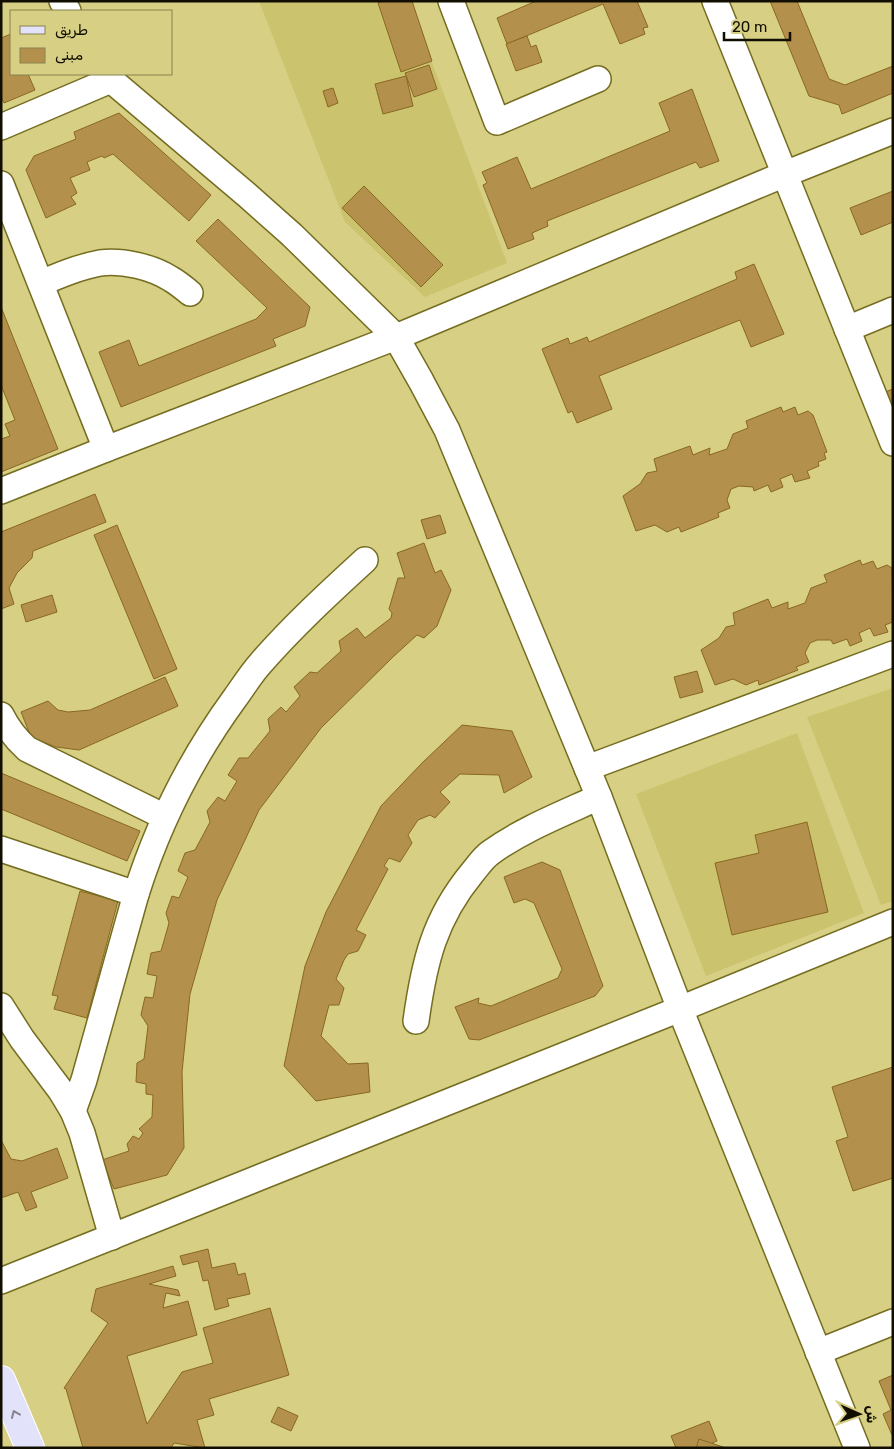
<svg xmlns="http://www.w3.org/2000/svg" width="894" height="1449" font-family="Rubik,Cairo,sans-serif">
<rect width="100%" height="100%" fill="#d7cf84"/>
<g fill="#ccc36f">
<polygon points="259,1 409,1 507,263 425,297 345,222"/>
<polygon points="893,688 893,901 881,905 807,717"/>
<polygon points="797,733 864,913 706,976 636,794"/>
</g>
<g fill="#b3914c" stroke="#896821">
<polygon points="383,1 412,1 432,61 401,72 378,3"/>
<polygon points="536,1 637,1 648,27 643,28 645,34 620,44 603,4 507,44 497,18"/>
<polygon points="770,1 797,1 829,79 845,85 893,66 893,93 842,114 839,105 809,96"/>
<polygon points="11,34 11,74 28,74 35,90 4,103 1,97 1,38"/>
<polygon points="527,36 531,47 536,45 542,62 516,71 506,44"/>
<polygon points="429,65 437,89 414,97 405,73"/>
<polygon points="406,76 413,106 383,114 375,84"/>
<polygon points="333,88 338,103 328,107 323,91"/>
<polygon points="692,89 719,161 700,168 696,162 547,221 548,226 532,233 534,239 508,249 483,185 487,183 482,172 517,157 531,189 670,131 659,103"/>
<polygon points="119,113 211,195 189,221 113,154 104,158 102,156 87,162 90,170 70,178 77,193 71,197 76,204 46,218 26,170 34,156 76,139 74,132"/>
<polygon points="364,186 443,265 421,287 342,208"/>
<polygon points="893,191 893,222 861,235 850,208"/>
<polygon points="218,219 310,307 305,326 273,339 276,346 121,407 99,352 129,340 139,366 256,319 267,308 196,241"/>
<polygon points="754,264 784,334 751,347 740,320 599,376 612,409 577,423 572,411 568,413 542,349 568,338 570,344 587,337 589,342 737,279 735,272"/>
<polygon points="1,307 58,449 1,472 1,439 10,436 5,424 15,420 1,385"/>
<polygon points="893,389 893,412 885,392"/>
<polygon points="781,407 783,412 795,407 798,415 808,411 813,415 827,452 824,453 826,459 818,462 819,466 807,471 810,478 795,482 792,474 780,479 783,487 771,492 768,485 754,491 753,487 739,486 731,489 727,500 730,508 718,513 719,517 681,532 679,527 667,532 655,525 636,531 623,496 640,484 647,473 657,471 654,459 690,446 693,455 710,448 709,455 727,449 733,434 748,428 746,421"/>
<polygon points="95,494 106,522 33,551 32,558 17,573 9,588 14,604 1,609 1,532"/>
<polygon points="440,515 446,533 427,539 421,520"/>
<polygon points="117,525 177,669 154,679 94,535"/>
<polygon points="424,543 435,573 441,570 451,590 437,626 424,638 417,635 394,656 321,728 259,810 217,900 190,994 182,1072 184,1148 167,1175 114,1189 102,1160 129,1151 127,1144 133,1136 139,1139 143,1133 139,1129 152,1117 153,1095 146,1094 146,1084 136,1082 137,1063 144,1059 148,1026 141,1015 145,997 153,998 157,976 147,974 151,953 161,951 169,923 166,913 172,896 179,898 188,877 178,871 185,853 195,850 210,822 207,811 218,797 225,801 237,781 228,775 239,758 248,758 270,731 268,719 281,707 286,712 300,696 294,687 310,672 317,673 341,651 339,641 357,628 365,638 391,618 392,613 389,609 398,578 405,578 397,553"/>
<polygon points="860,560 862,565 873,561 877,569 887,565 892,568 893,622 885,625 888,632 874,636 870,628 859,633 862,641 850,646 847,639 833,644 831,640 817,640 810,643 805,653 809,662 796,667 798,670 759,685 758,680 746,685 733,679 715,685 701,650 719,638 726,627 735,625 733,613 768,599 772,608 788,602 788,609 805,603 811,588 827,582 824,575"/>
<polygon points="52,595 57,612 26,622 21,605"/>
<polygon points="697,671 703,692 680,698 674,677"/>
<polygon points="165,677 178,706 79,750 56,747 31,737 21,712 48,701 58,710 68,712 90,710"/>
<polygon points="462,725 512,731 532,777 504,793 499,775 460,774 440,792 450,802 435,818 430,815 418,820 408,835 412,843 400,862 389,858 384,866 388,869 356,930 366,935 358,951 348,954 344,960 336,979 344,988 339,1005 329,1005 321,1036 348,1064 368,1063 370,1092 316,1101 284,1066 305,966 326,912 381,806 422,763"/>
<polygon points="1,773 140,831 127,861 1,809"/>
<polygon points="807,822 828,912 732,935 715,863 759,853 755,835"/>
<polygon points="542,862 560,870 603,986 595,996 479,1040 469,1039 455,1007 479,998 478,1003 491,1006 558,978 562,969 534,903 525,899 514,903 504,877"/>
<polygon points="80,891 118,901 87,1018 54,1009 58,996 52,995"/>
<polygon points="893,1067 893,1178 853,1191 836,1141 848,1137 832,1087"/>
<polygon points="1,1140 11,1159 22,1161 57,1148 68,1178 31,1192 37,1207 26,1211 18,1192 4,1197 1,1197"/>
<polygon points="208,1249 212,1268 235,1263 238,1275 245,1273 250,1294 227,1299 229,1306 215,1310 208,1280 203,1281 198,1261 183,1265 180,1256"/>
<polygon points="173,1266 176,1276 149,1284 178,1290 180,1296 166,1293 163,1308 188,1301 197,1335 127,1356 147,1424 182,1372 213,1363 203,1328 270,1308 289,1375 209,1399 214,1415 197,1420 205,1448 174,1443 171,1448 83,1448 66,1389 64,1388 108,1323 91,1311 96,1289"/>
<polygon points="893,1375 893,1435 892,1435 883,1414 891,1410 879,1381"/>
<polygon points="278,1407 298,1416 291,1431 271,1422"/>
<polygon points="709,1421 717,1441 700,1448 676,1448 671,1436"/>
<polygon points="699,1439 726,1448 696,1448"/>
</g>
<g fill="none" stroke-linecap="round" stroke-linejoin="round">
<g stroke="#756d20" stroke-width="28">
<g id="minor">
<polyline points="62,1 68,11"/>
<polyline points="451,1 497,122 598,79"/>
<polyline points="715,1 893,443"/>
<polyline points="107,74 111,80 247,195 292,235 396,337 421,381 447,430 599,797 680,1009 857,1448"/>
<polyline points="1,127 111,80"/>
<polyline points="1,184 106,449"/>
<path d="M41 283C60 275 79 267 100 263 123 260 152 267 171 279 178 283 184 288 190 293"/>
<polyline points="847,329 893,310"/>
<polyline points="1,491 106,449 396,337 785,174 893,131"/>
<path d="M1 715C8 729 16 739 27 749L165 817"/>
<polyline points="587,768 893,654"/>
<polyline points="1,849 136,894"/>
<polyline points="1,1006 22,1039 61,1091 73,1111 82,1133 112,1237"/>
<path d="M416 1021C424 963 434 919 472 873 478 866 483 858 490 853 523 829 562 814 599 797"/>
<path d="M73 1111 84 1080 136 894C158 824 192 757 235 698 243 687 251 674 260 664 292 627 329 593 365 560"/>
<polyline points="1,1281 680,1009 893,922"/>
<polyline points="818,1352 893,1322"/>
</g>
</g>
<g stroke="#fff" stroke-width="30">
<polyline id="major" points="1,1380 30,1448"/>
</g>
<use href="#minor" stroke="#fff" stroke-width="25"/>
<use href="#major" stroke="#e2e3fb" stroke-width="28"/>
</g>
<defs><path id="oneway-chevron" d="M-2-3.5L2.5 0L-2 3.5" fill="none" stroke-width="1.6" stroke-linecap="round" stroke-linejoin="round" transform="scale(1.25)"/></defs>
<use stroke="#84838a" href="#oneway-chevron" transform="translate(15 1414) rotate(-113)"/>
<rect width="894" height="1449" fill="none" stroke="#110e00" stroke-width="5"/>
<rect x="10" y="10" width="162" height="65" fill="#d7cf84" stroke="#88824f"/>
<rect x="20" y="26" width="25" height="8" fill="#e2e3fb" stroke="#88824f"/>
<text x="55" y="35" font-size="15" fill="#110e00">طريق</text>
<rect x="20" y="48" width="25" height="15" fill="#b3914c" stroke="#88824f"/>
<text x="55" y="60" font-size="15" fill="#110e00">مبنى</text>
<g transform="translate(859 1414) rotate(92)" stroke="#d7cf84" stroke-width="4" paint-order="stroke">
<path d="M0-4L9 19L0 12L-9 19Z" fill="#110e00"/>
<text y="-8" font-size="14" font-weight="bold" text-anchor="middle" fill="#110e00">ش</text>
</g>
<path d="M724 32v8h66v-8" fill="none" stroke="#110e00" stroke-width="2.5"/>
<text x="732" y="32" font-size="15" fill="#110e00" stroke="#d7cf84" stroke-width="4" paint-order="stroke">20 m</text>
</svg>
